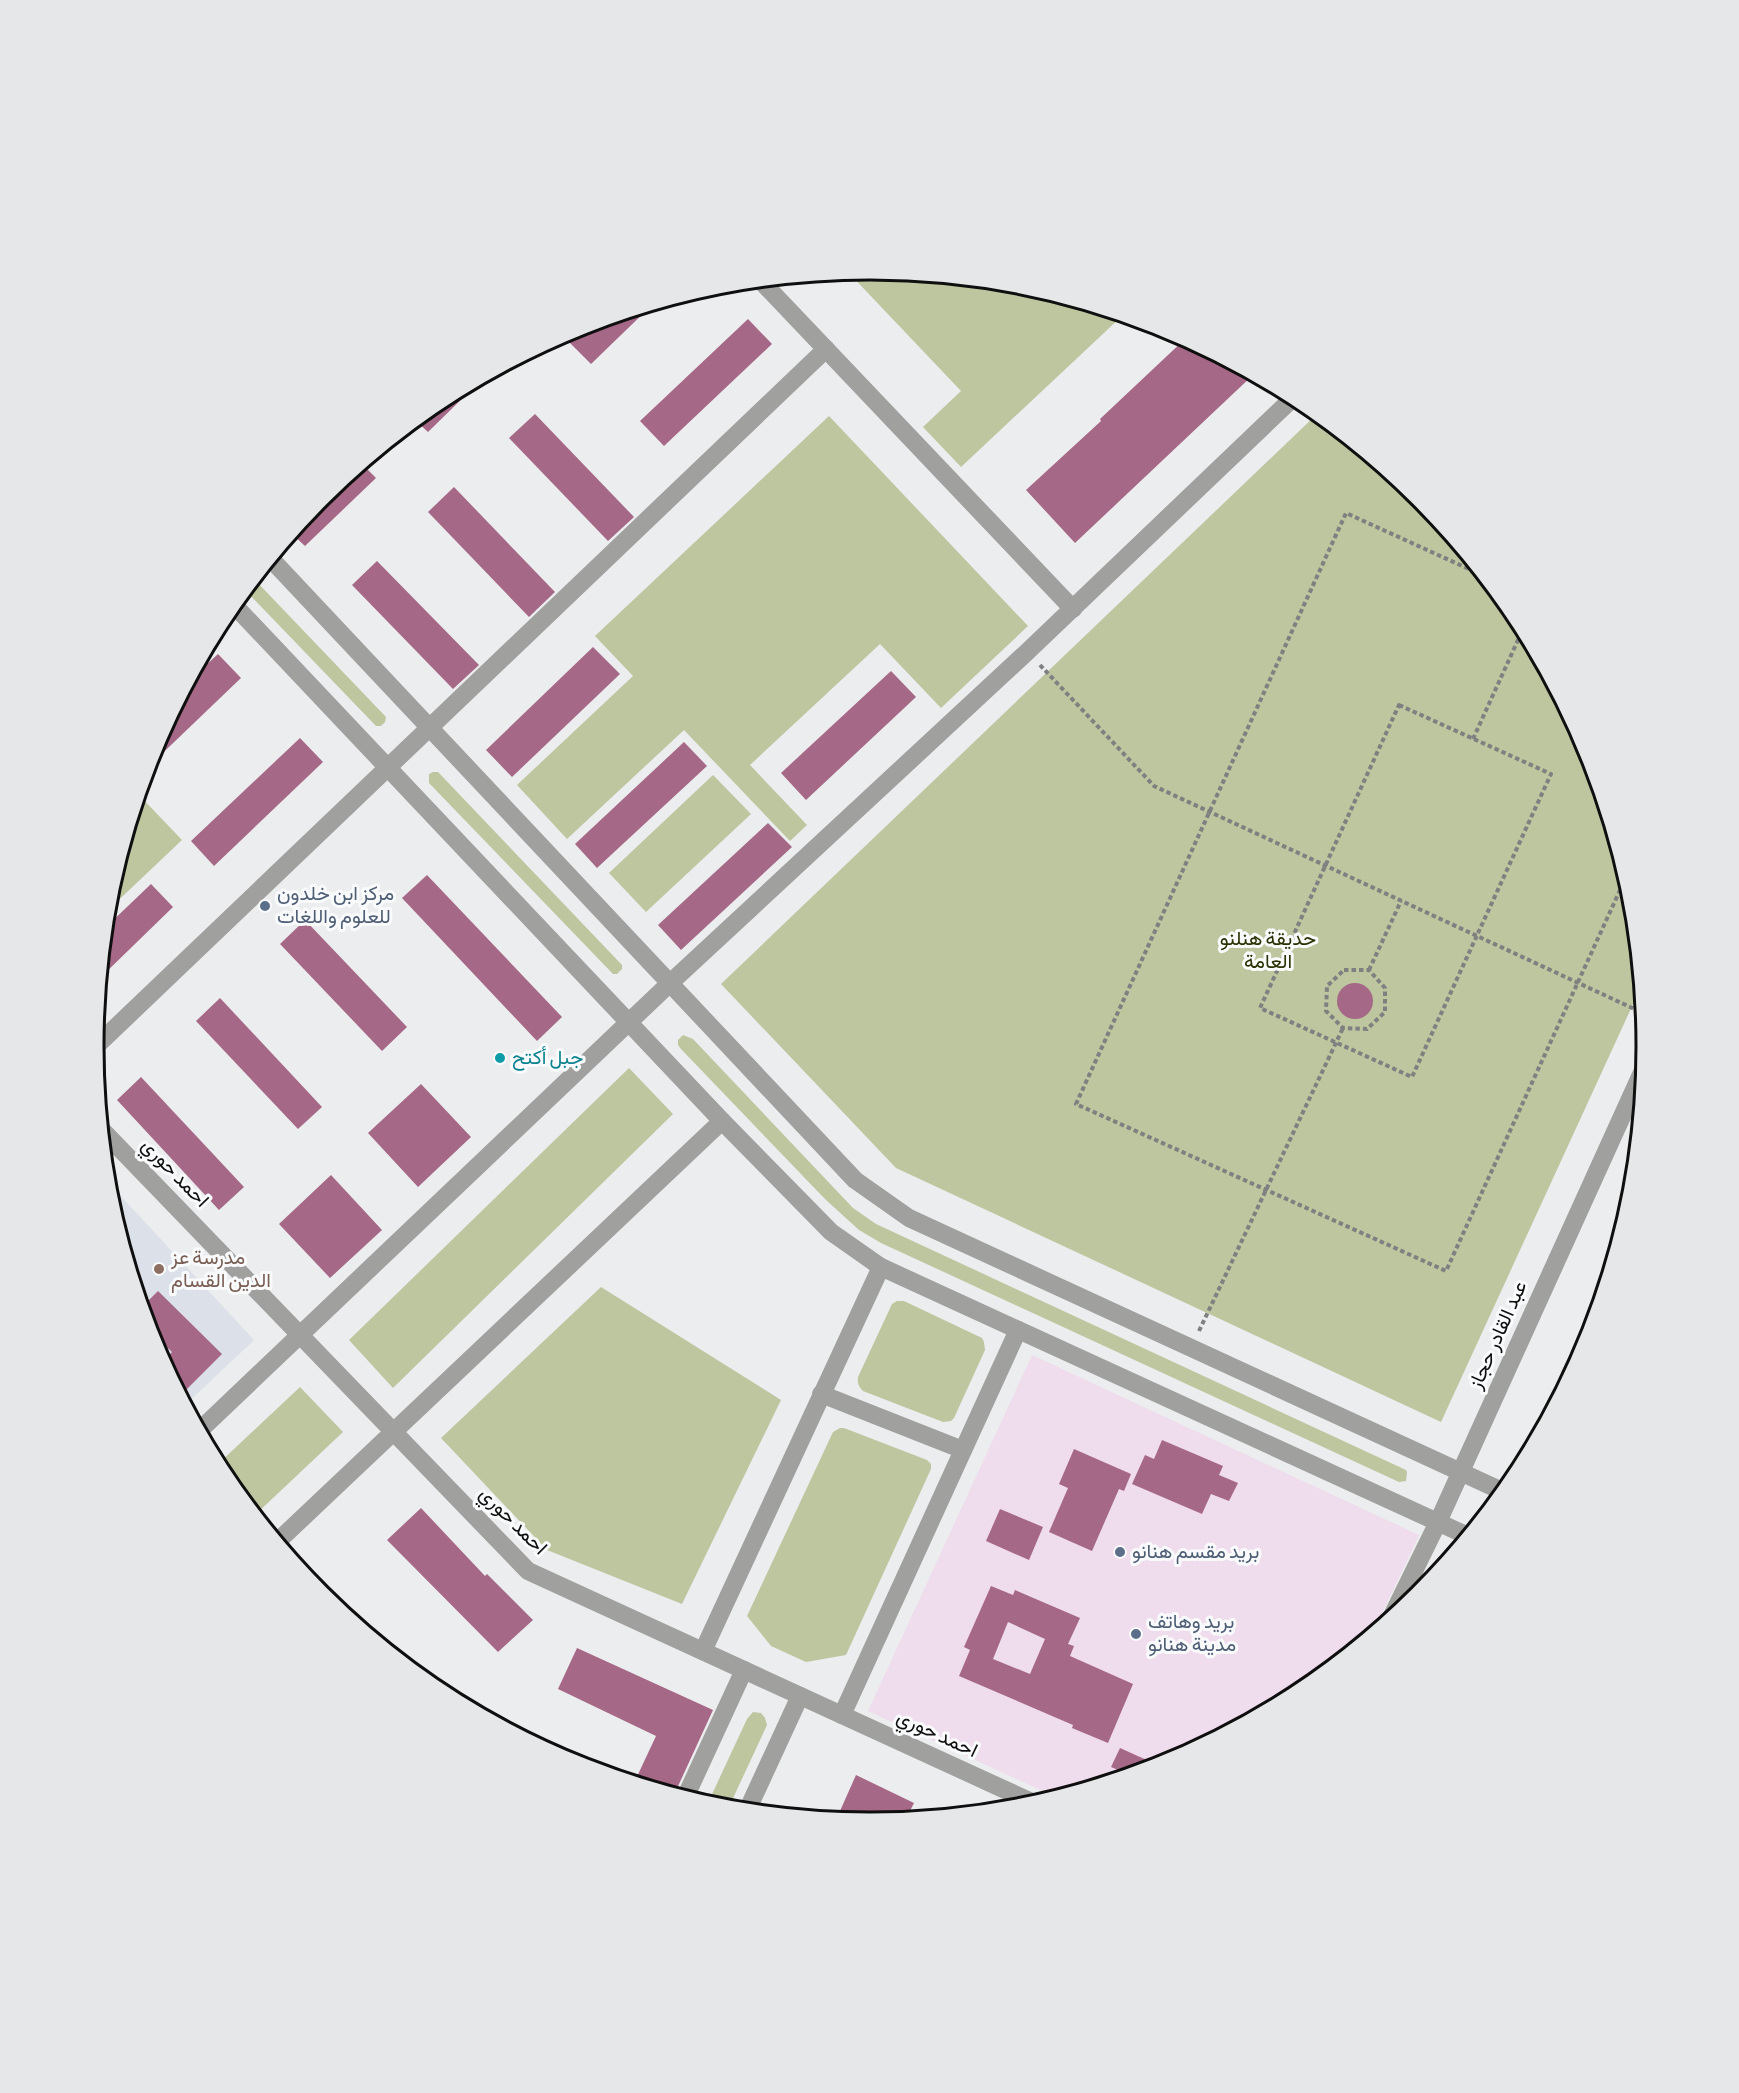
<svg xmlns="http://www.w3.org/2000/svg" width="1739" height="2093" font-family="'Sofia Sans Condensed',Vazirmatn,sans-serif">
<rect width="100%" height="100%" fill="#ecedee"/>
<polygon fill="#efdced" points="1032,1355 1419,1535 1372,1634 1301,1692 1166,1764 1056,1797 868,1711"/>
<polygon fill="#dce0e8" points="106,1180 254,1340 185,1405 152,1343 108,1198"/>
<g fill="#bdc69f">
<polygon points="870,270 1021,285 1122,316 961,467 923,427 961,391 848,272"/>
<polygon points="1317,414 1419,498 1515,615 1587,750 1631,895 1640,989 1441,1422 896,1168 721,984"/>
<polygon points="829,416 1028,626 941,708 880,644 750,765 807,825 790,841 684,730 567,839 517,785 633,676 595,636"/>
<polygon points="254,579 386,717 385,722 381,726 376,726 245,590"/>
<polygon points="433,772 438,772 622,965 622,969 617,974 613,974 429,783 429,774"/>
<polygon points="713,775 751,814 646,912 609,873"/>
<polygon points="138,794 182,840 106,912 108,895"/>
<polygon points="683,1035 693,1039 853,1208 876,1224 1406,1470 1407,1472 1406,1481 1399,1482 881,1243 859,1230 825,1199 681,1049 678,1045 678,1040"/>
<polygon points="629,1068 673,1114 393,1388 349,1340"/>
<polygon points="601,1287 781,1400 682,1604 547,1550 441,1438"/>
<path d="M897 1301H904L982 1338 984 1342 985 1350 954 1418 951 1421 943 1422 863 1391C859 1387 857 1383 858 1377L892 1304Z"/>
<polygon points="300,1387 343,1432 255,1515 224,1478 217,1465"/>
<polygon points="840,1428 844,1428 927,1460 931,1464 931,1469 846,1655 806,1662 771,1646 747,1616 833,1432"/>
<polygon points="753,1712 761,1713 765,1718 767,1725 728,1809 707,1805 747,1719"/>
</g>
<g fill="#a66887" fill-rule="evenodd">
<polygon points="652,305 591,364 567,340 581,327"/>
<polygon points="748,319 772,344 664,446 640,421"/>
<polygon points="1185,339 1253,375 1075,543 1026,490 1101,421 1100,419"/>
<polygon points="465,387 469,392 428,432 415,420 438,401"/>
<polygon points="535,414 634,517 608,541 509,438"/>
<polygon points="362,464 376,478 305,546 291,533 321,497"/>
<polygon points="454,487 555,592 529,617 428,512"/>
<polygon points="377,561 479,665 453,689 352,585"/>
<polygon points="593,647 620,674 512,777 486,750"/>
<polygon points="218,654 241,678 146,769 152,749 188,682"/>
<polygon points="891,671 916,697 806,800 781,773"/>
<polygon points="300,738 323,762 214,866 191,841"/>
<polygon points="684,742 707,766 597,868 575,844"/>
<polygon points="768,823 792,847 681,950 658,925"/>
<polygon points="427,875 562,1017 537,1041 402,898"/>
<polygon points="151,884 173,907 100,978 105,928"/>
<polygon points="305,920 407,1027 382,1051 280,944"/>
<circle cx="1355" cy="1001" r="18"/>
<polygon points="220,998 322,1107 298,1129 196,1021"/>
<polygon points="141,1077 244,1187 219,1210 117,1100"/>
<polygon points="421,1084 471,1137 418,1187 368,1133"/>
<polygon points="331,1175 382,1230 330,1278 279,1224"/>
<polygon points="158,1291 222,1354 180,1396 162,1362 172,1352 147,1328 141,1308"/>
<polygon points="1162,1440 1223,1466 1219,1475 1238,1483 1229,1501 1211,1494 1202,1514 1132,1484 1145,1455 1154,1459"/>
<polygon points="1074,1449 1131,1474 1124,1491 1119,1489 1092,1551 1049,1532 1068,1488 1059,1484"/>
<polygon points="421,1508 485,1576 487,1574 533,1620 498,1652 387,1540"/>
<polygon points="1000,1509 1043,1527 1029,1560 986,1541"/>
<path d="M991 1586 1013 1595 1015 1590 1080 1618 1068 1644 1074 1646 1070 1656 1133 1684 1108 1743 1072 1728 1073 1725 959 1676 970 1650 964 1647ZM1008 1622 1045 1639 1030 1674 993 1659Z"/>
<polygon points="577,1648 713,1710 674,1795 634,1783 656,1736 558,1689"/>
<polygon points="1120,1748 1160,1766 1130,1775 1111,1767"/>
<polygon points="856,1775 914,1803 906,1819 869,1823 836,1820"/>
</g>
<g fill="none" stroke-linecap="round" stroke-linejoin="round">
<g stroke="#808081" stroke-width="4" stroke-dasharray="4.5 3" stroke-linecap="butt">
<polyline points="1482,575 1346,513 1076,1104 1446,1271 1626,877"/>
<polyline points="1040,665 1154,786 1643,1013"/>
<polygon points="1399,705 1551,774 1412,1077 1260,1008"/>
<polyline points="1473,739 1523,629"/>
<polygon points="1344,970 1369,970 1385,988 1385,1012 1367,1029 1343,1028 1326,1011 1327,986"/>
<polyline points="1369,970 1401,901"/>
<polyline points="1199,1331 1343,1028"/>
</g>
<g stroke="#a0a09f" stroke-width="18">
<polyline points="761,281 1073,609"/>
<polyline points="270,558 855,1180 909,1218 1504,1492"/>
<polyline points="233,604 722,1121 831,1232 881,1267 1468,1536"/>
<polyline points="93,1049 826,349"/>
<polyline points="101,1129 528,1571 1036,1804"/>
<polyline points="1570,1375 1591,1329"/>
<polyline points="821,1394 963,1450"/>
<polyline points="199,1431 669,984 1027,652 1294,397"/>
<polyline points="277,1542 722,1121"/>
<polyline points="1391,1618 1438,1522 1644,1068"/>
<polyline points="703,1651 881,1267"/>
<polyline points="842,1715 1018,1330"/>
<polyline points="685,1798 744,1670"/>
<polyline points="747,1811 800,1696"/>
</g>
</g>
<g fill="#5c6f8a" stroke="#f9fafb" stroke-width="2">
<circle cx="265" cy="906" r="6"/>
<circle cx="1120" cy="1552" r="6"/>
<circle cx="1136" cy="1634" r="6"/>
</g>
<circle fill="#0f9aa8" stroke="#f9fafb" stroke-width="2" cx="500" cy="1058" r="6"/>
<circle fill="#8d6e63" stroke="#f9fafb" stroke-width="2" cx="159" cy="1269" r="6"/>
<g text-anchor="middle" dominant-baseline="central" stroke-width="6" stroke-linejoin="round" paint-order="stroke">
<g font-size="20" fill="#4e5e75" stroke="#f9fafb" text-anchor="start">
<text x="277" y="894">مركز ابن خلدون<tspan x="277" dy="23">للعلوم واللغات</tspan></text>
<text x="1132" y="1552">بريد مقسم هنانو</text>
<text x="1148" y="1622">بريد وهاتف<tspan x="1148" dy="23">مدينة هنانو</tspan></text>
</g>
<g font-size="20" fill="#293100" stroke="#f9fafb">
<text x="1268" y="939">حديقة هنلنو<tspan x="1268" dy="23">العامة</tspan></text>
</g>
<g font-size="20" fill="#0d838f" stroke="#f9fafb" text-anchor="start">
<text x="512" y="1058">جبل أكتح</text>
</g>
<g font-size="20" fill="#0f0f0f" stroke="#f9fafb">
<text transform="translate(175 1173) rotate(46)">احمد حوري</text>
<text transform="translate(1498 1335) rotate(-66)">عبد القادر حجاز</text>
<text transform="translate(513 1521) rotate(45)">احمد حوري</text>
<text transform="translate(937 1734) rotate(25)">احمد حوري</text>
</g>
<g font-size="20" fill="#785e54" stroke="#f9fafb" text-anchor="start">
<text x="171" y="1258">مدرسة عز<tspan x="171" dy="23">الدين القسام</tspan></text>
</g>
</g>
<path d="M0 0H1739V2093H0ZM104 1046a766 766 0 1 1 1532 0a766 766 0 1 1-1532 0Z" fill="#e6e7e8" fill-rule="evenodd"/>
<path fill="none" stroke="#0f0f0f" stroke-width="3" d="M104 1046a766 766 0 1 1 1532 0a766 766 0 1 1-1532 0Z"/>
</svg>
